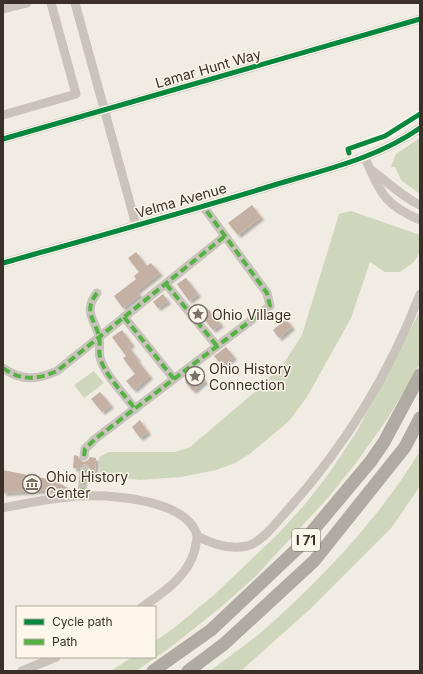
<svg xmlns="http://www.w3.org/2000/svg" width="423" height="674" font-family="Inter,sans-serif">
<defs>
<filter id="shadow"><feDropShadow dx="3" dy="3" stdDeviation="1" flood-color="#0004"/></filter>
</defs>
<rect width="100%" height="100%" fill="#f0ebe3"/>
<g fill="#ced7bc">
<polygon points="420,138 420,194 401,180 395,167 391,167 396,154"/>
<polygon points="351,211 420,235 420,252 413,263 400,272 385,272 370,262 351,318 307,397 289,421 251,453 235,463 216,470 181,477 139,480 105,475 100,472 99,457 109,452 175,452 190,447 256,391 286,360 302,335 339,214"/>
<polygon points="420,311 420,364 388,418 356,463 327,499 256,576 221,607 171,647 136,671 111,671 132,657 155,657 155,641 174,628 215,594 278,534 306,503 330,472 357,431"/>
<polygon points="94,371 104,383 84,398 74,385"/>
<path d="M420 451V486L392 527 309 610 241 671H210C232 654 255 639 275 620 329 571 382 514 420 451Z"/>
</g>
<g fill="#c5b1a3" filter="url(#shadow)">
<polygon points="252,205 261,217 238,235 228,223"/>
<polygon points="136,252 147,266 151,263 160,273 137,291 140,295 123,308 114,296 136,279 134,276 139,272 128,258"/>
<polygon points="186,278 198,294 189,301 177,284"/>
<polygon points="163,294 168,301 158,308 153,302"/>
<polygon points="206,307 221,324 213,330 199,313"/>
<polygon points="286,319 292,327 279,338 273,330"/>
<polygon points="122,330 132,344 128,346 138,359 137,360 150,376 134,390 126,381 135,374 123,358 126,356 112,337"/>
<polygon points="226,347 234,357 222,366 214,356"/>
<polygon points="198,372 205,381 193,391 185,382"/>
<polygon points="100,392 111,405 102,412 91,399"/>
<polygon points="140,420 148,432 140,438 132,427"/>
<polygon points="74,455 78,456 80,460 84,462 88,460 90,457 96,458 95,471 90,470 89,467 85,464 81,465 78,469 73,468"/>
<polygon points="3,470 53,480 70,489 3,493"/>
</g>
<g fill="none" stroke-linecap="round" stroke-linejoin="round">
<polyline stroke="#c2bcb4" stroke-width="1.5" stroke-dasharray="2 2" stroke-linecap="butt" points="3,493 53,489"/>
<g stroke="#c9c3bc" stroke-width="9">
<polyline points="75,3 136,225"/>
<polyline points="3,9 27,3"/>
<polyline points="3,115 76,94 51,3"/>
<polyline points="3,139 420,19"/>
<path d="M365 158C381 193 383 204 420 220"/>
<path d="M371 170C387 181 403 198 420 205"/>
<path d="M3 263C92 238 182 213 271 186 323 170 376 159 420 128"/>
<polyline points="166,284 217,346"/>
<path d="M97 293C83 311 94 318 99 336 101 343 98 351 100 357 103 373 125 395 135 409"/>
<polyline points="124,317 174,379"/>
<path d="M3 368C21 381 37 380 57 371L225 236"/>
<polyline points="84,456 85,449 95,439 270,306 267,293 203,206"/>
<polyline points="82,496 84,470"/>
<path d="M3 508C29 503 55 497 81 496 112 495 186 499 197 535 198 537 196 541 196 544 192 573 165 592 142 607"/>
<path d="M197 536C212 544 229 550 247 546 262 542 275 524 285 513 343 449 389 375 420 294"/>
<polyline points="22,671 56,657"/>
</g>
<g stroke="#afaaa2" stroke-width="13">
<polyline points="153,671 211,630 299,547 371,461 384,442 420,375"/>
<polyline points="188,671 224,644 314,561 405,447 420,418"/>
</g>
<g stroke="#57b246" stroke-width="4" stroke-dasharray="8 4" stroke-linecap="butt">
<polyline points="166,284 217,346"/>
<path d="M97 293C83 311 94 318 99 336 101 343 98 351 100 357 103 373 125 395 135 409"/>
<polyline points="124,317 174,379"/>
<path d="M3 368C21 381 37 380 57 371L225 236"/>
<polyline points="84,456 85,449 95,439 270,306 267,293 203,206"/>
<polyline points="82,496 84,470"/>
</g>
<g stroke="#fcf6eb" stroke-width="8">
<g id="cycleway">
<polyline points="3,139 420,19"/>
<polyline points="349,153 348,149 385,136 420,114"/>
<path d="M3 263C92 238 182 213 271 186 323 170 376 159 420 128"/>
</g>
</g>
<use href="#cycleway" stroke="#00873e" stroke-width="5"/>
</g>
<defs>
<g id="sight-ring" transform="scale(1)"><circle r="9.5" fill="#fcf6eb" stroke="#7a716a" stroke-width="1.5"/><path d="M0-6L1.8-2.2L6-1.7L2.9 1.2L3.7 5.4L0 3.3L-3.7 5.4L-2.9 1.2L-6-1.7L-1.8-2.2Z" fill="#7a716a"/></g>
<g id="museum-ring" transform="scale(1)"><circle r="9.5" fill="#fcf6eb" stroke="#7a716a" stroke-width="1.5"/><path d="M0-6L6-3V-2H-6V-3ZM-5-1h2V3h-2ZM-1-1h2V3h-2ZM3-1h2V3H3ZM-6 4H6V6H-6Z" fill="#7a716a"/></g>
</defs>
<g fill-rule="evenodd">
<use href="#sight-ring" x="198" y="314"/>
<use href="#sight-ring" x="195" y="376"/>
<use href="#museum-ring" x="32" y="484"/>
</g>
<g text-anchor="middle" dominant-baseline="central" stroke-width="3" stroke-linejoin="round" paint-order="stroke">
<rect fill="#fcf6eb" stroke="#756b63" stroke-width="1" x="292" y="529" width="28" height="22" rx="3"/>
<g font-size="13" font-weight="bold" fill="#3b3029">
<text x="306" y="540">I 71</text>
</g>
<g font-size="14" fill="#3b3029" stroke="#fcf6eb">
<text transform="translate(208 68) rotate(-16)">Lamar Hunt Way</text>
<text transform="translate(181 200) rotate(-16)">Velma Avenue</text>
</g>
<g font-size="14" fill="#3b3029" stroke="#fcf6eb" text-anchor="start">
<text x="212" y="314">Ohio Village</text>
<text x="209" y="368">Ohio History<tspan x="209" dy="16">Connection</tspan></text>
<text x="46" y="476">Ohio History<tspan x="46" dy="16">Center</tspan></text>
</g>
</g>
<rect width="423" height="674" fill="none" stroke="#3b3029" stroke-width="8"/>
<rect x="16" y="606" width="140" height="52" fill="#fcf6eb" stroke="#afa79d"/>
<rect x="24" y="619" width="20" height="6" fill="#00873e" stroke="#afa79d"/>
<text x="52" y="626" font-size="12" fill="#3b3029">Cycle path</text>
<rect x="24" y="639" width="20" height="6" fill="#57b246" stroke="#afa79d"/>
<text x="52" y="646" font-size="12" fill="#3b3029">Path</text>
</svg>
